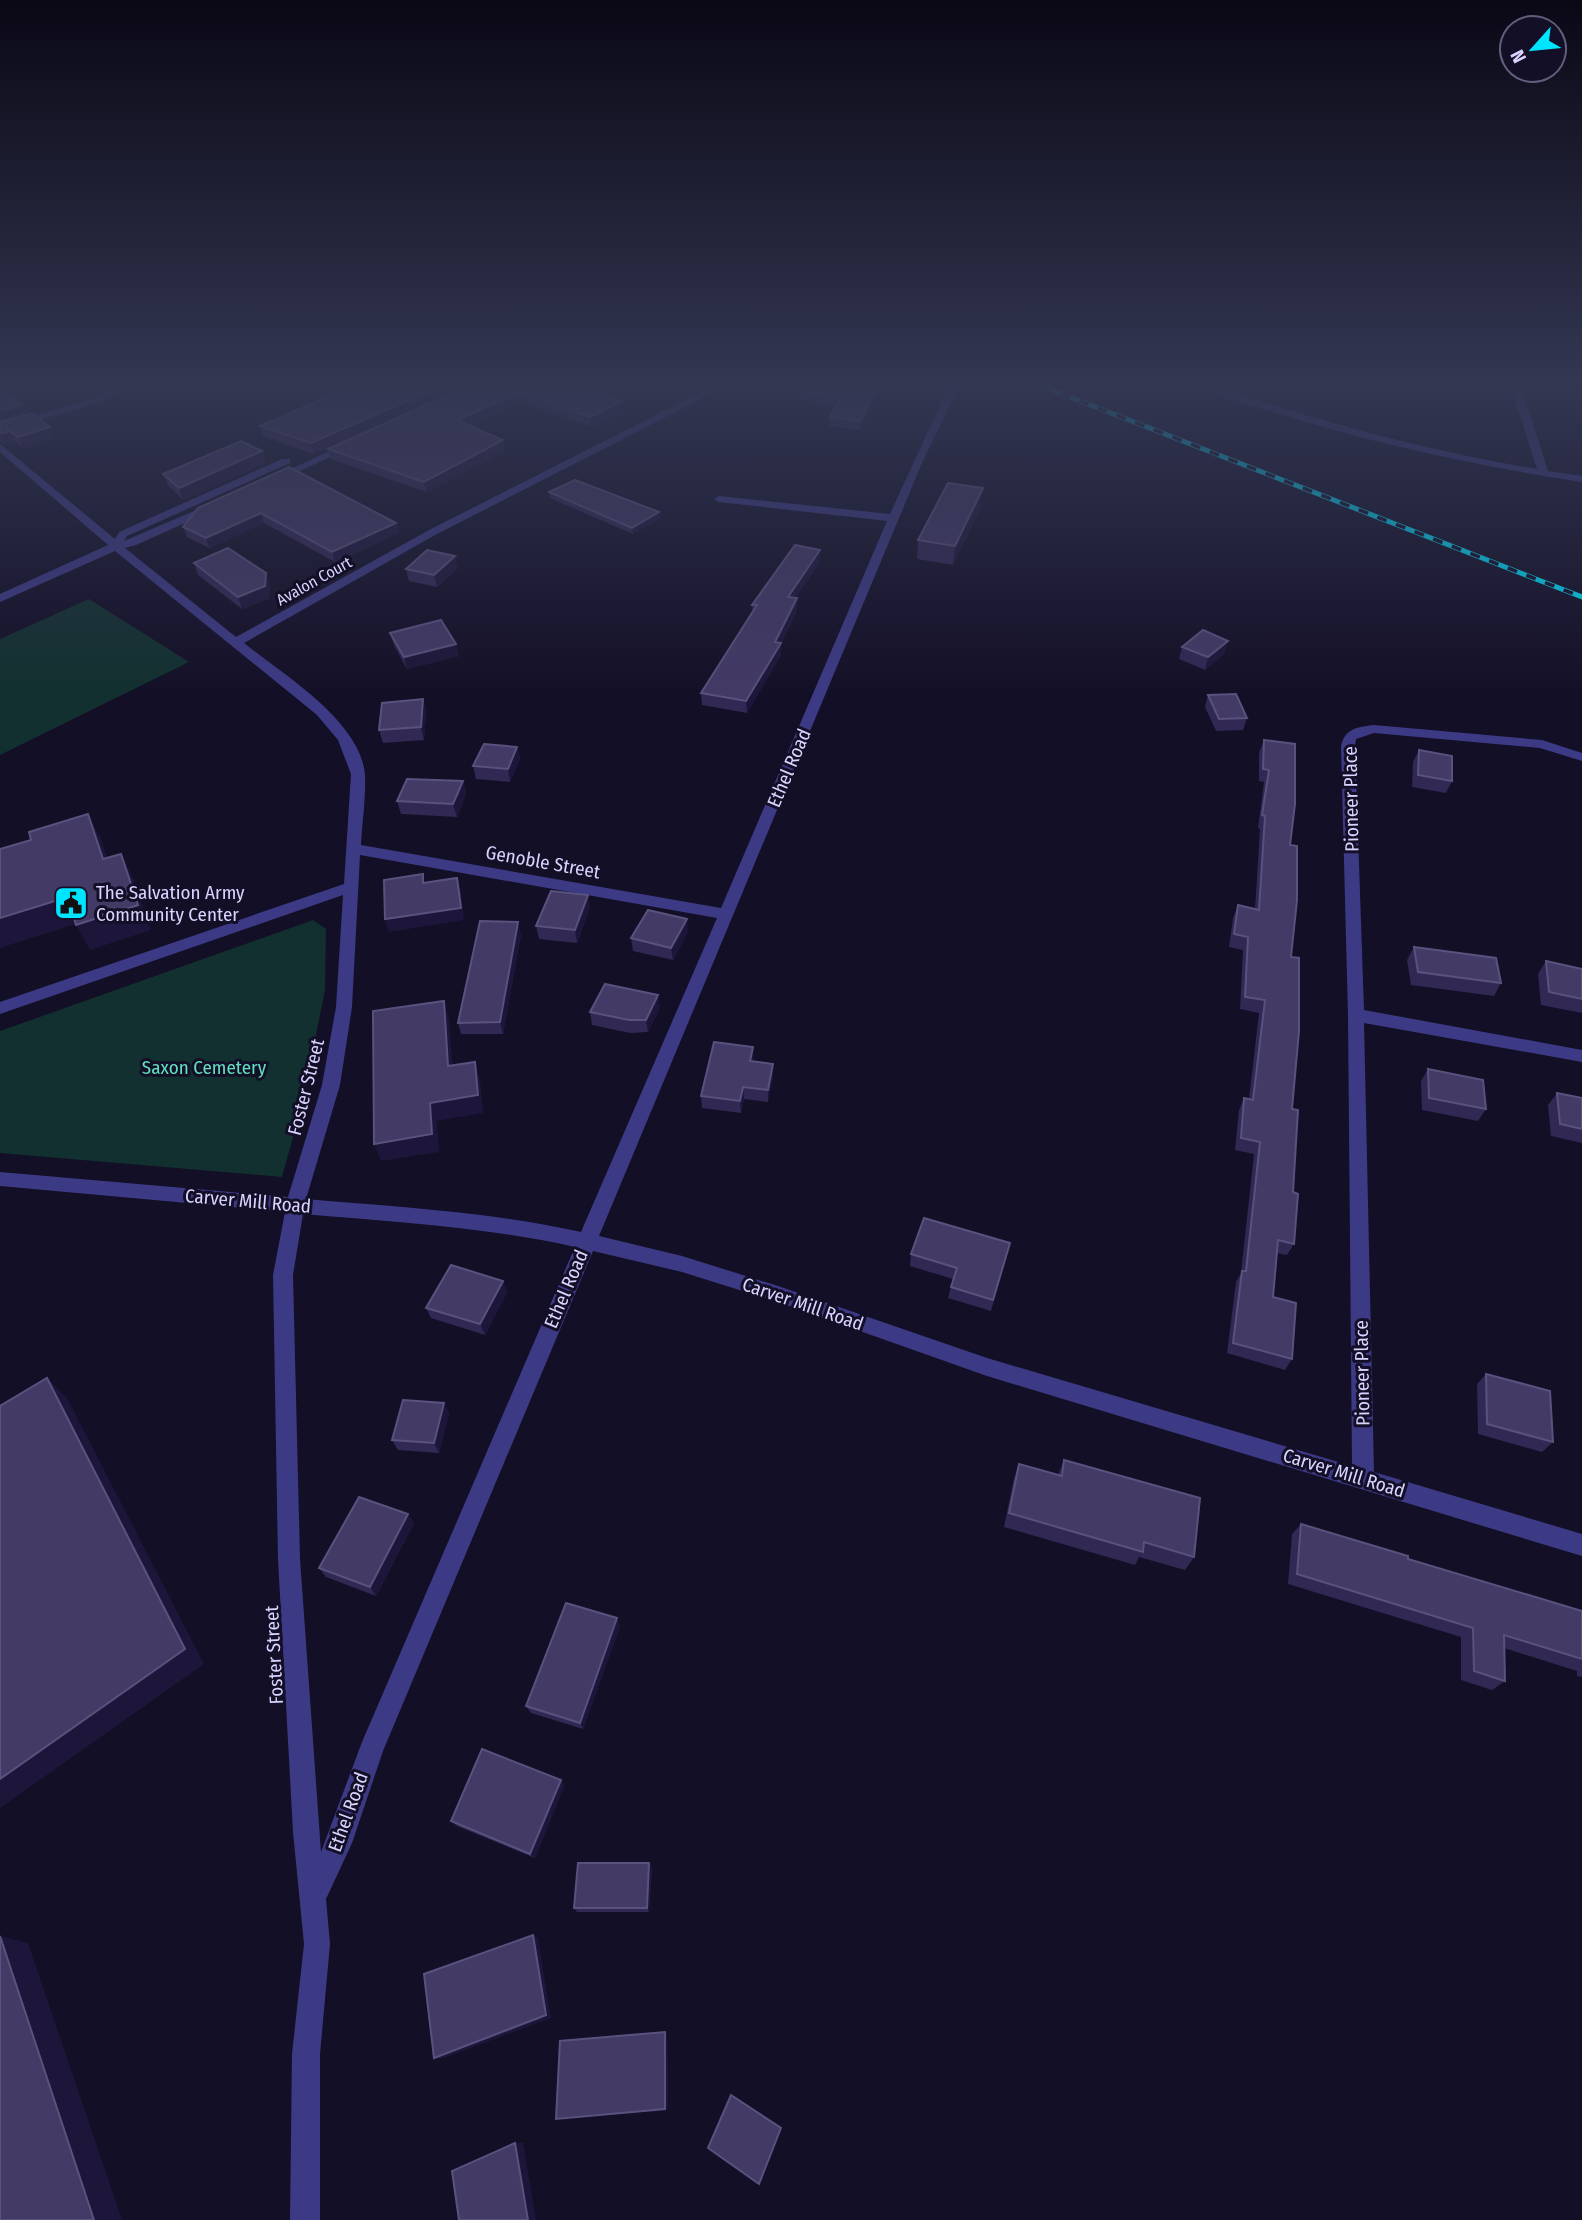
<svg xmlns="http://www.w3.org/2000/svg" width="1582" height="2220" font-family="'Fira Sans Condensed',sans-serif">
<rect width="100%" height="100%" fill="#130f26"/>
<g fill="#12302f">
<polygon points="89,599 189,662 0,755 0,639"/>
<polygon points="313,920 326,929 325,990 302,1105 282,1177 0,1153 0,1031"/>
</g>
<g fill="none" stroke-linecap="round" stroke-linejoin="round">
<g fill="#3d3a85" fill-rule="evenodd">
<polygon points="115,386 128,386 100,402 0,432 0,426 94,398"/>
<path d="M949 386H959L922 463 599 1236 682 1256 778 1286 987 1358 1352 1466 1348 1015 1341 746C1345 728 1358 727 1374 725L1542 740 1582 753V761L1540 748 1374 733 1356 739 1355 746 1364 1010 1582 1050V1062L1364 1023 1374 1472 1582 1534V1556L987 1376 778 1302 682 1272 593 1251 383 1751 352 1843 326 1899 330 1944 320 2054V2220H290L292 2054 304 1944 293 1832 278 1559 273 1275 285 1212 0 1186V1172L288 1197 322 1085 336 1007 343 895 0 1014V1002L344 884 351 774 338 740 317 715 115 551 0 602V594L108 545 0 452V444L115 539 119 532 282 459H290V463L127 536 124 541 208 505H216V509L136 545 125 548 236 637 429 530 703 391H709V395L437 534 244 643C282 674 361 721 365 775 366 798 362 823 361 845L721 908 887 521 719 502 714 499 719 496 890 514ZM360 855 717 918 581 1232C491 1212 398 1207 306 1199L340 1085 352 1007ZM303 1214C394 1222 486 1227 575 1247L362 1742 321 1852 300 1559 293 1275Z"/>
<path d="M1200 386H1215C1320 422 1428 451 1537 469L1511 386H1521L1548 471 1582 476V482C1478 466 1376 444 1276 413 1252 405 1221 400 1200 386Z"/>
<polygon points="345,444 354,446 276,482 267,480"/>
</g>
<g stroke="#00e5ff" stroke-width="5">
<polyline id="rail" points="1042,386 1582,597"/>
</g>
<use href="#rail" stroke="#130f26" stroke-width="3.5" stroke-dasharray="10" stroke-linecap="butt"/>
</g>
<g fill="#312854">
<polygon points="353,386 314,454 263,436 260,426"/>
<polygon points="468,386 579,386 623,411 591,427 522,402 470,426 505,451 427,492 331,459 328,449"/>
<polygon points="878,386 878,394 860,430 829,426 830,417 835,407 798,398 798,390"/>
<polygon points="0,393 21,405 26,415 50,427 55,438 23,448 15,441 5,445 0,441"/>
<polygon points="262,451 266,463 183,500 168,485 163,474"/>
<polygon points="549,492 659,512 660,518 633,534 550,498"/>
<polygon points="981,506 953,565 917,559 918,540"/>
<polygon points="198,508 396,523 399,533 335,562 264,523 209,548 187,537 183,527"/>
<polygon points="820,562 795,598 797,611 781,644 781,655 747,713 702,705 701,693 753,612 752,605"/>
<polygon points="194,563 270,585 270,598 242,609 198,575"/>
<polygon points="458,568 437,587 409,581 406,569"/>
<polygon points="390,633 459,656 407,669 394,645"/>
<polygon points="1182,647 1225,653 1205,670 1179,659"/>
<polygon points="1208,695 1247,718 1243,730 1216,731 1205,707"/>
<polygon points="423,699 426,712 424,740 383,743 379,730"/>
<polygon points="1264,740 1290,845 1294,1244 1287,1255 1277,1253 1273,1297 1292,1359 1285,1370 1227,1353 1236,1282 1241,1273 1254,1154 1235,1150 1239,1110 1244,1098 1249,1099 1259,1013 1240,1009 1243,950 1229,947 1233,918 1238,905 1255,909 1260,829 1258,828 1264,782 1259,781 1259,753"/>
<polygon points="517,747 520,759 510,782 476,779 473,766"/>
<polygon points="1419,750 1452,781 1446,793 1412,787 1413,762"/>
<polygon points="463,781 466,794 457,817 401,814 397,801"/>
<polygon points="590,907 577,943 539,939 536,926"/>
<polygon points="688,931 673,960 633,951 631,938"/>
<polygon points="521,934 503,1034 461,1034 458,1023"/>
<polygon points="1414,947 1501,983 1494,996 1411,985 1407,960"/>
<polygon points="1546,961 1582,969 1582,1013 1541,1005 1538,974"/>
<polygon points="660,1008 648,1032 630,1033 592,1025 590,1012"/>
<polygon points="753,1047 753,1062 773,1076 768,1102 744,1099 741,1113 702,1108 701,1096"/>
<polygon points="1428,1069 1486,1109 1478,1121 1422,1110 1421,1081"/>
<polygon points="1557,1093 1582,1098 1582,1143 1551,1136 1548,1105"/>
<polygon points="911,1254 1007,1255 991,1311 948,1298 953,1279 910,1266"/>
<polygon points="503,1281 507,1292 485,1335 431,1318 426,1308"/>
<polygon points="1486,1374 1553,1442 1542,1452 1478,1434 1477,1384"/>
<polygon points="449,1413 439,1453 398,1450 392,1440"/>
<polygon points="1064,1460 1194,1557 1185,1570 1139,1557 1135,1565 1004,1527 1014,1478 1019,1464 1058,1475"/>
<polygon points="414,1523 376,1596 326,1577 319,1568"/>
<polygon points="1301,1524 1408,1559 1582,1611 1582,1677 1577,1676 1577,1671 1504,1648 1505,1681 1492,1690 1461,1680 1461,1637 1288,1584 1292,1534"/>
<polygon points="620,1626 583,1729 531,1713 526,1706"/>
<polygon points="561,1780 564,1786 535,1858 457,1826 451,1821"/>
<polygon points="649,1863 652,1868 649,1912 577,1912 574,1908"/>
<polygon points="667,2034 668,2109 556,2119"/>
</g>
<g fill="#1d163a">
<polygon points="441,386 466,386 314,454 311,443"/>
<polygon points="878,386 878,394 860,430 861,421"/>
<polygon points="520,392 522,402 459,431 457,420"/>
<polygon points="622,401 623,411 591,427 590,417"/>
<polygon points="21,405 26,416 0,423 0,411"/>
<polygon points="50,427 55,438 23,448 18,437"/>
<polygon points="10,431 15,441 5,445 0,434"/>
<polygon points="503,440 505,451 427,492 424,482"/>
<polygon points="262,451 266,463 183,500 179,488"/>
<polygon points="983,488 981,506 953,565 955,546"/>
<polygon points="659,512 660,518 633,534 632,528"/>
<polygon points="261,513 264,523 209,548 206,538"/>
<polygon points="396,523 399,533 335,562 332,552"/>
<polygon points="820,550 820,562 788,609 788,597"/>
<polygon points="455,556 458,568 437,587 434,575"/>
<polygon points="266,573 270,585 270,598 242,609 238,597"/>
<polygon points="797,598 797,611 781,644 781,655 747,713 746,701"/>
<polygon points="1228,641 1225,653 1205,670 1208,657"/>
<polygon points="456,644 459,656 407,669 404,657"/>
<polygon points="423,699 426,712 424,740 421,727"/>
<polygon points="517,747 520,759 510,782 508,769"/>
<polygon points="463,781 466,794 457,817 453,804"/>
<polygon points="88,814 101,839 116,884 103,859"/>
<polygon points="121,854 133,878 151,930 90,950 76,925"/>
<polygon points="457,878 461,890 464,920 389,932 385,919"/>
<polygon points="588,895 590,907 577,943 575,930"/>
<polygon points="68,897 82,922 0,948 0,918"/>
<polygon points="687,919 688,931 673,960 671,948"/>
<polygon points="518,922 521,934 503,1034 500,1022"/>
<polygon points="658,995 660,1008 648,1032 646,1020"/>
<polygon points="444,1001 449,1019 454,1084 448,1066"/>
<polygon points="753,1047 754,1059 751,1073 750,1061"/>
<polygon points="475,1062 480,1080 483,1113 437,1121 439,1152 381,1161 374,1144 430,1103"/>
<polygon points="773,1064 773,1076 768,1102 768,1090"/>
<polygon points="743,1087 744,1099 741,1113 740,1101"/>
<polygon points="503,1281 507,1292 485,1335 480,1324"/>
<polygon points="47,1378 67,1398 204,1664 0,1808 0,1779"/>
<polygon points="444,1403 449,1413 439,1453 434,1443"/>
<polygon points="408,1514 414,1523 376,1596 370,1587"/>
<polygon points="617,1618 620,1626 583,1729 580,1723"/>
<polygon points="561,1780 564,1786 535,1858 530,1854"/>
<polygon points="649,1863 652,1868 649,1912 647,1908"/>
<polygon points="533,1935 538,1938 551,2018 441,2059 434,2058"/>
<polygon points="0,1936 28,1943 122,2220 94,2220"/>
<polygon points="665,2032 667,2034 668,2109 665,2109"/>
<polygon points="515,2143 523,2143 536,2220 528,2220"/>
</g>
<g fill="#433a66" stroke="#5a527e" stroke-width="2">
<polygon points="353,386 441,386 311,443 260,426"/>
<polygon points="468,386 579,386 622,401 590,417 520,392 457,420 503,440 424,482 328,449"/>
<polygon points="800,386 877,386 861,421 830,417 840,399 798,390"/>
<polygon points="5,392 21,405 0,411 0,393"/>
<polygon points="32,413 50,427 18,437 10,431 0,434 0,422"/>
<polygon points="241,441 262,451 179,488 163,474"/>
<polygon points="289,467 396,523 332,552 261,513 206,538 183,527 198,508"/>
<polygon points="575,480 659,512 632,528 549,492"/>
<polygon points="948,483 983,488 955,546 918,540"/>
<polygon points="795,545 820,550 788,597 797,598 775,642 781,643 746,701 701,693 757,605 752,605"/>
<polygon points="228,548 266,573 265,586 238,597 194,563"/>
<polygon points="427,550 455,556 434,575 406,569"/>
<polygon points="441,620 456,644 404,657 390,633"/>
<polygon points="1203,630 1228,641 1208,657 1182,647"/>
<polygon points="1236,694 1247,718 1219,719 1208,695"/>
<polygon points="423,699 421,727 379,730 382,703"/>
<polygon points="1264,740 1295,744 1295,804 1290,845 1297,846 1297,900 1291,957 1299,958 1299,1031 1292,1109 1298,1110 1293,1192 1298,1194 1294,1244 1278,1240 1273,1297 1296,1303 1292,1359 1233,1343 1242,1271 1246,1271 1260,1142 1241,1138 1244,1098 1253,1100 1265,1000 1245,997 1248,937 1234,934 1238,905 1259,910 1265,816 1262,815 1269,770 1263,769"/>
<polygon points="484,744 517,747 508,769 473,766"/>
<polygon points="1419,750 1452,756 1452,781 1418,775"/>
<polygon points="407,779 463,781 453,804 397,801"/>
<polygon points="88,814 103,859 121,854 138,905 76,925 68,897 0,918 0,849 31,840 29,832"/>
<polygon points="423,874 423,883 457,878 461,908 385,919 384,880"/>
<polygon points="551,891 588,895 575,930 536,926"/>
<polygon points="648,910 687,919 671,948 631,938"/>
<polygon points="480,921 518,922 500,1022 458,1023"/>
<polygon points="1414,947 1496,958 1501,983 1418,972"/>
<polygon points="1546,961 1582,969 1582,999 1549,992"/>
<polygon points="605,984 658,995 646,1020 629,1020 590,1012"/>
<polygon points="444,1001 448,1066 475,1062 478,1095 430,1103 432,1134 374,1144 373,1011"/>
<polygon points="714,1042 753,1047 750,1061 773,1064 768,1090 743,1087 740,1101 701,1096"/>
<polygon points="1428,1069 1483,1080 1486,1109 1429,1098"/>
<polygon points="1557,1093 1582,1098 1582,1129 1560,1124"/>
<polygon points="924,1218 1010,1243 993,1300 951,1287 957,1268 911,1254"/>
<polygon points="451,1265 503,1281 480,1324 426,1308"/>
<polygon points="1486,1374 1550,1391 1553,1442 1487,1424"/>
<polygon points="47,1378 185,1649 0,1779 0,1406"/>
<polygon points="403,1400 444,1403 434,1443 392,1440"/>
<polygon points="1064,1460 1200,1498 1194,1557 1144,1542 1143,1552 1009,1513 1019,1464 1062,1476"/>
<polygon points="359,1497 408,1514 370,1587 319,1568"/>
<polygon points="1301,1524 1408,1556 1408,1559 1582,1611 1582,1659 1504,1635 1505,1681 1474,1671 1473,1628 1297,1574"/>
<polygon points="566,1603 617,1618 580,1723 526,1706"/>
<polygon points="482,1749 561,1780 530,1854 451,1821"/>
<polygon points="578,1863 649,1863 647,1908 574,1908"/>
<polygon points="533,1935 546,2015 434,2058 424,1974"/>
<polygon points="0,1936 94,2220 0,2220"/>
<polygon points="665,2032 665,2109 556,2119 560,2041"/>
<polygon points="731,2095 781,2128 759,2184 708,2148"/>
<polygon points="515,2143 528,2220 459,2220 452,2171"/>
</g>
<linearGradient id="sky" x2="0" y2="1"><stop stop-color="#0a0815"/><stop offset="0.55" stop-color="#333752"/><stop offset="1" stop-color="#333752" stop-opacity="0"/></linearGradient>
<rect width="1582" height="697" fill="url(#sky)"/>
<defs>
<g id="civic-square" transform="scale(1.75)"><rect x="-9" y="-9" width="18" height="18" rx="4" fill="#00e5ff" stroke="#130f26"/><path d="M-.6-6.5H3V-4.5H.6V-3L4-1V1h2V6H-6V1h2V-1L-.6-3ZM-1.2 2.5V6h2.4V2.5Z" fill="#111"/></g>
</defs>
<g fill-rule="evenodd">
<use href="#civic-square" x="71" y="903"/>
</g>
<g text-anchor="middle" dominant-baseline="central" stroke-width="6" stroke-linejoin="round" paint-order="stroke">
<g font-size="16" fill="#d9d4ff" stroke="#130f26">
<text transform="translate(314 581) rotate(-29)">Avalon Court</text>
</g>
<g font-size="19" fill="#d9d4ff" stroke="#130f26">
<text transform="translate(789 768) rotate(-67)">Ethel Road</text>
<text transform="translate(1351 799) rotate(-91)">Pioneer Place</text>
<text transform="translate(543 862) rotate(10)">Genoble Street</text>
<text transform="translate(306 1087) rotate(-76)">Foster Street</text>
<text transform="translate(248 1201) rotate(5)">Carver Mill Road</text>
<text transform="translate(566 1289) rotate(-67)">Ethel Road</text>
<text transform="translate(803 1304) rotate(19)">Carver Mill Road</text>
<text transform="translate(1362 1373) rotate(-91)">Pioneer Place</text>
<text transform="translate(1344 1473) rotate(17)">Carver Mill Road</text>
<text transform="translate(274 1655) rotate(-93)">Foster Street</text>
<text transform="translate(348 1812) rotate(-70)">Ethel Road</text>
</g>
<g font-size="19" fill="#d9d4ff" stroke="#130f26" text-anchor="start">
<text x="96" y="892">The Salvation Army<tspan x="96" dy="22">Community Center</tspan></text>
</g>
<g font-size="19" fill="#5fe0c0" stroke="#130f26">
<text x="204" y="1067">Saxon Cemetery</text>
</g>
</g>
<g transform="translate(1533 49) rotate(243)"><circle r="33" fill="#130f26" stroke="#625e7d" stroke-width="2"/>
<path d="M0-5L12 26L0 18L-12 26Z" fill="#00e5ff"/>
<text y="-10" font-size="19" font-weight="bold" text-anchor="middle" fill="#d9d4ff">N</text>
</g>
</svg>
